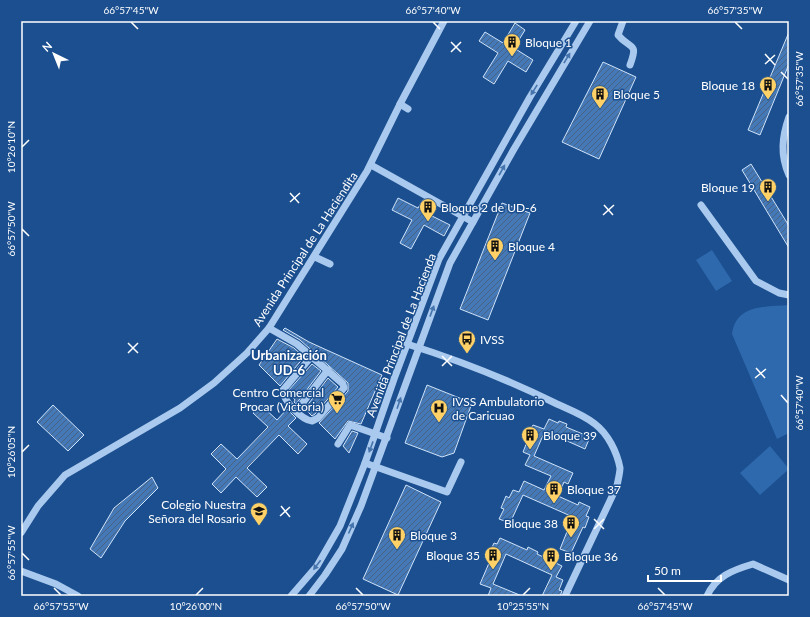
<svg xmlns="http://www.w3.org/2000/svg" width="810" height="617" font-family="Lato,sans-serif">
<defs>
<pattern id="building-hatch" width="6" height="6" patternUnits="userSpaceOnUse"><rect width="6" height="6" fill="#4478b7"/><path d="M-1 1l2-2M0 6l6-6M5 7l2-2" fill="none" stroke="#486282"/></pattern>
</defs>
<rect width="100%" height="100%" fill="#1b4f8f"/>
<g fill="#2e69ad">
<polygon points="712,250 732,281 716,291 696,260"/>
<path d="M789 305V433L777 439 732 334C736 304 766 307 789 305Z"/>
<polygon points="770,446 789,469 760,495 740,473"/>
</g>
<g fill="url(#building-hatch)" stroke="#cfe3fa">
<polygon points="515,23 525,30 514,48 533,60 526,72 508,61 494,84 483,77 498,53 479,41 485,32 503,43"/>
<polygon points="789,32 789,64 760,135 748,130"/>
<polygon points="603,62 636,77 599,159 562,142"/>
<polygon points="751,164 789,226 789,248 742,170"/>
<polygon points="398,198 418,208 423,200 433,205 428,214 450,225 444,236 424,225 411,249 400,243 412,220 392,210"/>
<polygon points="502,203 530,213 488,320 460,309"/>
<polygon points="285,328 309,342 382,375 361,424 348,421 335,439 319,423 348,391 348,383 300,340 283,330"/>
<polygon points="277,339 294,348 304,357 280,386 259,365"/>
<polygon points="312,364 321,371 296,404 294,402 295,400 288,391"/>
<polygon points="328,378 338,387 315,414 312,416 305,409 303,411"/>
<polygon points="427,385 472,403 454,453 442,457 405,443"/>
<polygon points="53,405 84,435 68,451 37,422"/>
<polygon points="261,405 277,420 287,409 296,418 288,426 307,444 298,454 279,435 247,468 267,487 257,497 236,477 221,493 212,484 226,469 211,454 221,444 237,459 268,427 253,413"/>
<polygon points="549,419 558,423 559,421 567,424 566,427 590,437 585,449 545,431 534,456 573,473 568,484 564,482 558,496 578,505 579,502 590,507 586,516 589,517 585,528 583,527 571,553 560,549 573,517 523,495 510,523 499,519 504,509 501,508 506,496 509,498 513,490 519,492 524,481 544,490 551,476 525,465 530,455 523,452 527,442 523,440 533,425 544,429"/>
<polygon points="352,431 358,433 349,453 343,446"/>
<polygon points="152,477 158,488 125,521 101,558 90,549 114,508"/>
<polygon points="406,485 441,502 398,595 363,579"/>
<polygon points="500,538 527,550 528,547 538,552 537,554 562,566 556,577 563,580 559,590 562,591 560,596 542,596 552,575 506,554 493,584 522,596 488,596 491,588 480,584 492,556 489,554 494,543 497,544"/>
</g>
<g fill="none" stroke-linecap="round" stroke-linejoin="round">
<g stroke="#a9c9ee" stroke-width="7">
<path d="M623 21 618 35C630 50 639 41 630 65"/>
<polyline points="400,104 408,109"/>
<path d="M789 117C782 137 780 155 789 175"/>
<polyline points="371,165 473,222"/>
<polyline points="701,205 756,281 779,293 789,295"/>
<polyline points="315,257 330,264"/>
<path d="M269 328 297 344 343 384 344 388 318 418 312 421C302 420 283 401 283 390L311 357"/>
<path d="M407 344C458 360 509 380 557 404 570 410 584 415 595 424 608 434 617 452 620 468 620 473 618 480 617 486L565 596"/>
<polyline points="297,410 328,370"/>
<polyline points="338,444 350,425 387,438"/>
<polyline points="365,463 447,492 461,462"/>
<polyline points="21,533 38,506 65,475 180,408 214,383 247,353 269,328 367,171 400,104 444,21"/>
<polyline points="21,571 56,584 78,596"/>
<polyline points="291,596 317,566 340,526 365,463 394,379 439,259 530,97 576,21"/>
<polyline points="309,596 325,575 342,549 361,506 450,263 514,149 590,21"/>
<path d="M707 596C716 576 733 570 753 564L789 580"/>
</g>
</g>
<defs><path id="oneway-solid" d="M-6-.8H1V-3.2L6.5 0L1 3.2V.8H-6Z"/></defs>
<g fill="#4674ac">
<use href="#oneway-solid" transform="translate(567 58) rotate(-59)"/>
<use href="#oneway-solid" transform="translate(534 90) rotate(122)"/>
<use href="#oneway-solid" transform="translate(502 170) rotate(-61)"/>
<use href="#oneway-solid" transform="translate(432 311) rotate(-70)"/>
<use href="#oneway-solid" transform="translate(399 403) rotate(-71)"/>
<use href="#oneway-solid" transform="translate(371 447) rotate(110)"/>
<use href="#oneway-solid" transform="translate(351 528) rotate(-66)"/>
<use href="#oneway-solid" transform="translate(317 565) rotate(127)"/>
</g>
<path fill="none" stroke="#fff" stroke-width="1.5" d="M131 22 138 29M433 22 440 29M735 22 742 29M451 42 461 52M451 52 461 42M765 54 775 65M765 64 775 55M781 72 788 79M22 147 29 140M290 193 299 203M290 202 300 193M604 205 613 215M603 215 614 205M22 229 29 236M128 343 138 353M128 353 138 343M442 356 452 366M442 366 452 356M756 368 765 378M755 378 766 369M781 395 788 403M22 452 29 445M281 506 290 517M280 516 290 507M594 519 604 529M594 529 604 519M22 553 29 560M54 588 61 595M356 588 363 595M658 588 665 595M196 595 203 588M523 595 530 588"/>
<defs>
<g id="building-pin" transform="scale(0.9)"><path d="M0 17L-7.5 6A9.5 9.5 0 1 1 7.5 6Z" fill="#ffd166" stroke="#1b4f8f"/><path d="M-4-6H4V6H1V3H-1V6H-4ZM-2.5-4.3h1.7v1.8h-1.7ZM.8-4.3h1.7v1.8H.8ZM-2.5-1h1.7V.8h-1.7ZM.8-1h1.7V.8H.8Z" fill="#111"/></g>
<g id="bus-pin" transform="scale(0.9)"><path d="M0 17L-7.5 6A9.5 9.5 0 1 1 7.5 6Z" fill="#ffd166" stroke="#1b4f8f"/><path d="M-5-6H5V4H4V6H2V4H-2V6H-4V4H-5ZM-3.5-4V0h7V-4ZM-3.5 1.2v1.5H-2V1.2ZM2 1.2v1.5H3.5V1.2Z" fill="#111"/></g>
<g id="supermarket-pin" transform="scale(0.9)"><path d="M0 17L-7.5 6A9.5 9.5 0 1 1 7.5 6Z" fill="#ffd166" stroke="#1b4f8f"/><path d="M-6-5.5h2.5l.6 2H6L4.5 2H-2.5L-4.4-4H-6ZM-1.5 3.2a1.3 1.3 0 1 0 .1 0ZM3 3.2a1.3 1.3 0 1 0 .1 0Z" fill="#111"/></g>
<g id="hospital-pin" transform="scale(0.9)"><path d="M0 17L-7.5 6A9.5 9.5 0 1 1 7.5 6Z" fill="#ffd166" stroke="#1b4f8f"/><path d="M-5-5h3v3.5h4V-5h3V5h-3V1.5h-4V5h-3Z" fill="#111"/></g>
<g id="school-pin" transform="scale(0.9)"><path d="M0 17L-7.5 6A9.5 9.5 0 1 1 7.5 6Z" fill="#ffd166" stroke="#1b4f8f"/><path d="M0-5L7-2L0 1L-7-2ZM-4 1L0 2.5L4 1V4Q0 6-4 4Z" fill="#111"/></g>
</defs>
<g fill-rule="evenodd">
<use href="#building-pin" x="512" y="42"/>
<use href="#building-pin" x="768" y="85"/>
<use href="#building-pin" x="600" y="94"/>
<use href="#building-pin" x="768" y="187"/>
<use href="#building-pin" x="428" y="207"/>
<use href="#building-pin" x="495" y="246"/>
<use href="#bus-pin" x="467" y="339"/>
<use href="#supermarket-pin" x="337" y="399"/>
<use href="#hospital-pin" x="439" y="408"/>
<use href="#building-pin" x="530" y="435"/>
<use href="#building-pin" x="554" y="489"/>
<use href="#school-pin" x="259" y="511"/>
<use href="#building-pin" x="571" y="523"/>
<use href="#building-pin" x="397" y="535"/>
<use href="#building-pin" x="493" y="555"/>
<use href="#building-pin" x="551" y="556"/>
</g>
<g text-anchor="middle" dominant-baseline="central" stroke-width="3" stroke-linejoin="round" paint-order="stroke">
<g font-size="12" fill="#fff" stroke="#1b4f8f" text-anchor="start">
<text x="525" y="42">Bloque 1</text>
<text x="755" y="85" text-anchor="end">Bloque 18</text>
<text x="613" y="94">Bloque 5</text>
<text x="755" y="187" text-anchor="end">Bloque 19</text>
<text x="441" y="207">Bloque 2 de UD-6</text>
<text x="508" y="246">Bloque 4</text>
<text x="480" y="339">IVSS</text>
<text x="324" y="392" text-anchor="end">Centro Comercial<tspan x="324" dy="14">Procar (Victoria)</tspan></text>
<text x="452" y="401">IVSS Ambulatorio<tspan x="452" dy="14">de Caricuao</tspan></text>
<text x="543" y="435">Bloque 39</text>
<text x="567" y="489">Bloque 37</text>
<text x="246" y="504" text-anchor="end">Colegio Nuestra<tspan x="246" dy="14">Señora del Rosario</tspan></text>
<text x="558" y="523" text-anchor="end">Bloque 38</text>
<text x="410" y="535">Bloque 3</text>
<text x="480" y="555" text-anchor="end">Bloque 35</text>
<text x="564" y="556">Bloque 36</text>
</g>
<g font-size="12" fill="#fff" stroke="#1b4f8f">
<text transform="translate(305 249) rotate(-57)">Avenida Principal de La Haciendita</text>
<text transform="translate(401 335) rotate(-69)">Avenida Principal de La Hacienda</text>
</g>
<g font-size="13" font-weight="bold" fill="#fff" stroke="#1b4f8f">
<text x="289" y="355">Urbanización<tspan x="289" dy="15">UD-6</tspan></text>
</g>
</g>
<rect width="810" height="617" fill="none" stroke="#1b4f8f" stroke-width="44"/>
<g transform="translate(54 54) rotate(317)" stroke="#1b4f8f" stroke-width="3" paint-order="stroke">
<path d="M0-3L7 15L0 10L-7 15Z" fill="#ffffff"/>
<text y="-6" font-size="11" font-weight="bold" text-anchor="middle" fill="#ffffff">N</text>
</g>
<path d="M648 575v6h73v-6" fill="none" stroke="#ffffff" stroke-width="2"/>
<text x="654" y="575" font-size="12" fill="#ffffff" stroke="#1b4f8f" stroke-width="3" paint-order="stroke">50 m</text>
<rect x="22" y="22" width="766" height="573" fill="none" stroke="#fff" stroke-width="1.5"/>
<g font-size="10" text-anchor="middle" fill="#fff">
<text x="131" y="14">66°57'45"W</text>
<text x="433" y="14">66°57'40"W</text>
<text x="735" y="14">66°57'35"W</text>
<text transform="translate(799 79) rotate(-90)" y="4">66°57'35"W</text>
<text transform="translate(11 147) rotate(-90)" y="4">10°26'10"N</text>
<text transform="translate(11 229) rotate(-90)" y="4">66°57'50"W</text>
<text transform="translate(799 403) rotate(-90)" y="4">66°57'40"W</text>
<text transform="translate(11 452) rotate(-90)" y="4">10°26'05"N</text>
<text transform="translate(11 553) rotate(-90)" y="4">66°57'55"W</text>
<text x="61" y="610">66°57'55"W</text>
<text x="196" y="610">10°26'00"N</text>
<text x="363" y="610">66°57'50"W</text>
<text x="523" y="610">10°25'55"N</text>
<text x="665" y="610">66°57'45"W</text>
</g>
</svg>
